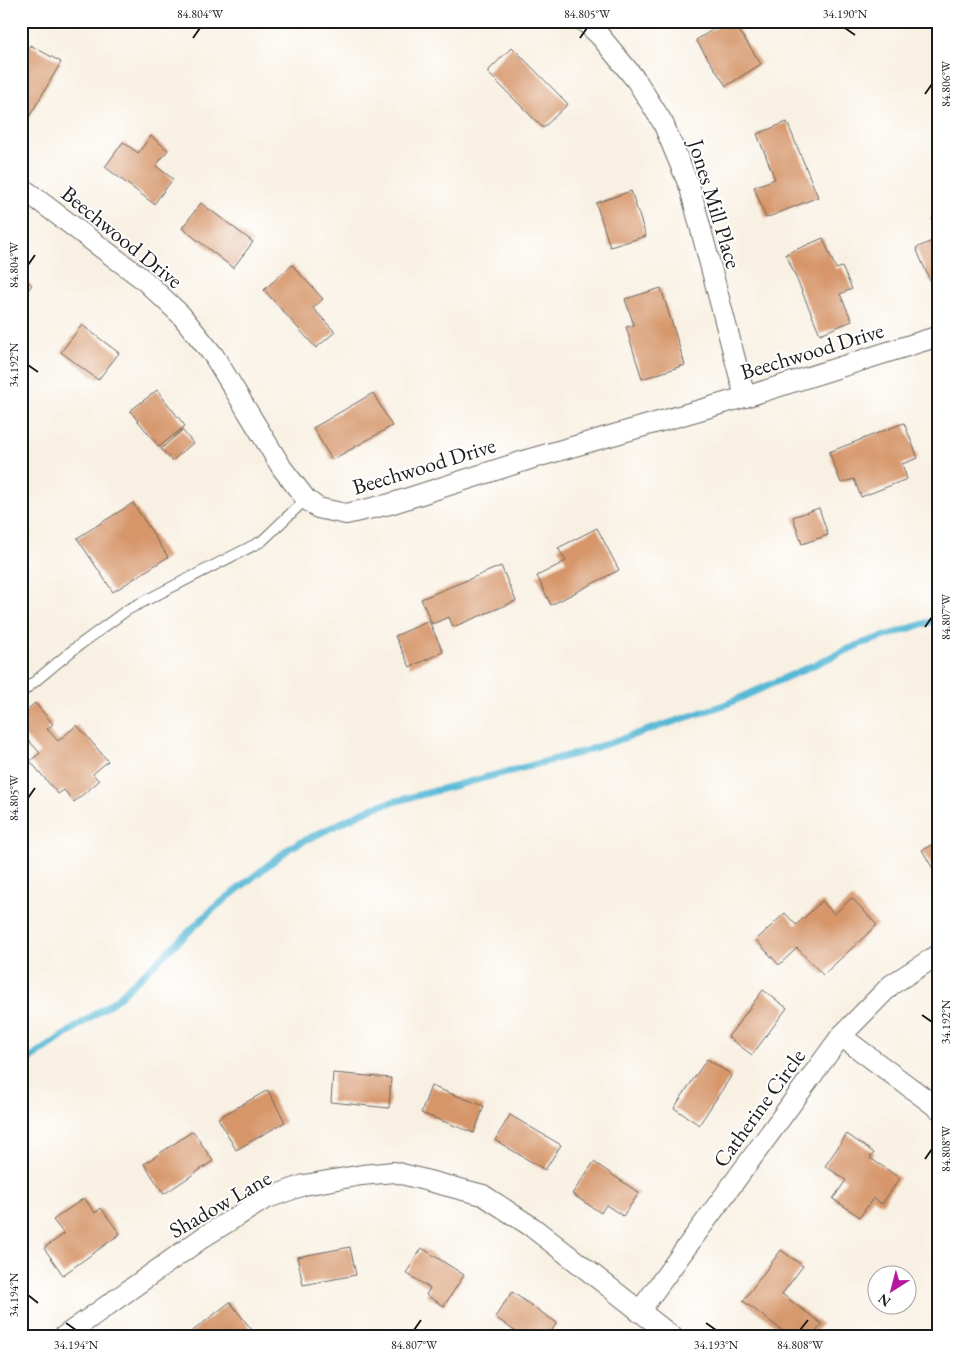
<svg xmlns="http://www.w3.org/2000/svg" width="960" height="1358" font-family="'EB Garamond',serif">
<rect width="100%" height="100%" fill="#fff"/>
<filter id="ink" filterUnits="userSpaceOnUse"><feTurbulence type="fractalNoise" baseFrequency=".02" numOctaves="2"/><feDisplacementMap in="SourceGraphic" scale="10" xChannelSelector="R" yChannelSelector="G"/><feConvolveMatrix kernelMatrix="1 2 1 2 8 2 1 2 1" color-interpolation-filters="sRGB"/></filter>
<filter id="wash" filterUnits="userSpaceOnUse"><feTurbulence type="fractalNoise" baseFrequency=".0096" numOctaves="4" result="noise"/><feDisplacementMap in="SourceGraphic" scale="20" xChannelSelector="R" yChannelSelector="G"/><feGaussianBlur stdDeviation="1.12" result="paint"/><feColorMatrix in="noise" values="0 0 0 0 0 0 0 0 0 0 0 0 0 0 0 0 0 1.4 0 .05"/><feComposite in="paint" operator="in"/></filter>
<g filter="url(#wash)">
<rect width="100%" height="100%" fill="#f8f0e2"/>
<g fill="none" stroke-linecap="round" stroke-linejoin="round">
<polyline stroke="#56b8d5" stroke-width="7" points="21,1065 117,999 214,908 291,847 374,807 582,752 727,704 860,644 939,619"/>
</g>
<g id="blocks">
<g fill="#d6966a">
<polygon points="727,21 733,21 761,64 726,86 696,40"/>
<polygon points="30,45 61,62 24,126 21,125 21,62"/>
<polygon points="512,47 568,104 543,128 487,72"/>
<polygon points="787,122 818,197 766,218 754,187 775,179 757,134"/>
<polygon points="151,136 168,150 156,166 173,179 154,204 105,167 123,142 138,153"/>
<polygon points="631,191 646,236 610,247 596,203"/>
<polygon points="201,203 253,242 233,268 182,228"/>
<polygon points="939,216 939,233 932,219"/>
<polygon points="823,238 836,269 842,267 852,289 840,294 852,321 820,334 786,254"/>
<polygon points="939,238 939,277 930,281 916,248"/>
<polygon points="292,265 323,299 313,308 335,332 316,348 264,290"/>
<polygon points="21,277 32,285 21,299"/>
<polygon points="661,288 685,365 642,379 626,327 634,325 625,299"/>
<polygon points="82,325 119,353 98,380 61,352"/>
<polygon points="157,390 185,426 159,447 130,411"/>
<polygon points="373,393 392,426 332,460 313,428"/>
<polygon points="904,423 918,458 902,464 907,479 861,497 854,479 841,483 829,452"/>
<polygon points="182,430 193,443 172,461 161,449"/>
<polygon points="133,503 168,557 113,592 77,538"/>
<polygon points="819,508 828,535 802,544 793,517"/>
<polygon points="597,528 619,570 551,605 537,576 566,561 558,548"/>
<polygon points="501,566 516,601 453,627 449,617 432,624 421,599"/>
<polygon points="429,621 443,652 410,667 395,636"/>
<polygon points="35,703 53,724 47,729 58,741 77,725 108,761 93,774 99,781 74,802 64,790 58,794 30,761 40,753 21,732 21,715"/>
<polygon points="939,841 939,879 922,850"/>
<polygon points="852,898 877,925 823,975 797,948 779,965 756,940 785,913 796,925 822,901 834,914"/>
<polygon points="763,990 787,1008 752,1055 728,1037"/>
<polygon points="707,1059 732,1075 699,1125 674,1108"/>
<polygon points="333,1073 391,1078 389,1108 331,1102"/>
<polygon points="431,1086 484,1106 474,1133 421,1113"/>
<polygon points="268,1090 285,1122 236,1150 218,1118"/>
<polygon points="510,1115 561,1145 545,1170 495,1140"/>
<polygon points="193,1131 213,1161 164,1194 144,1164"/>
<polygon points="847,1134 874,1153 870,1158 900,1178 882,1204 873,1198 860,1217 833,1199 846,1180 825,1166"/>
<polygon points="594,1162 639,1193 623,1216 606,1205 601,1213 572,1194"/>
<polygon points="84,1198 95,1213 101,1208 120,1234 63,1275 44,1248 64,1234 53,1220"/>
<polygon points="350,1247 356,1275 303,1285 297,1257"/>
<polygon points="422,1248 464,1275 444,1306 426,1295 430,1288 406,1273"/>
<polygon points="781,1250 803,1266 782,1294 822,1324 812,1337 791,1337 743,1301"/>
<polygon points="512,1292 557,1323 547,1337 523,1337 495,1317"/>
<polygon points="230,1302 252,1330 243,1337 185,1337"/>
<polygon points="463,1331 471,1337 459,1337"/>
</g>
</g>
</g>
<g filter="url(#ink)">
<use href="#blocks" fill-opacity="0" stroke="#696661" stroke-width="1"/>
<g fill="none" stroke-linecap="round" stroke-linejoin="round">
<g stroke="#696661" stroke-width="12">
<polyline id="service" points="21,693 74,649 127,610 262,541 306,499"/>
</g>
<g stroke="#696661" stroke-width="22">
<g id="minor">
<polyline points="584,21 600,36 636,80 663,123 690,188 745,397"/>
<polyline points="21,187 144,280 181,315 214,356 282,468 306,499 318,508 346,514 390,504 530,459 745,397 939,336"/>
<polyline points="841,1036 939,1109"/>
<polyline points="639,1312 841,1036 891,985 939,954"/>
<polyline points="63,1337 205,1236 265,1199 304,1185 362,1175 394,1172 483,1195 532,1227 673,1337"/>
</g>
</g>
<use href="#service" stroke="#fff" stroke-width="10"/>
<use href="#minor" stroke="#fff" stroke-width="20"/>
</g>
</g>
<path fill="none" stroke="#1c1c1c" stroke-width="2" d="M845 28 855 35M193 38 200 28M580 38 587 28M925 94 932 84M28 265 35 255M28 365 38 372M925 627 932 617M28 798 35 788M922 1015 932 1022M925 1159 932 1149M28 1295 38 1303M66 1323 76 1330M706 1323 716 1330M414 1330 421 1320M800 1330 808 1320"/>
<g text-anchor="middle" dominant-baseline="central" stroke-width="4" stroke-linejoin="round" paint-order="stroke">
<g font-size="22" fill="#1c1c1c" stroke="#fff">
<text transform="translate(715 204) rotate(73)">Jones Mill Place</text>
<text transform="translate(122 237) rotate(39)">Beechwood Drive</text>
<text transform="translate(812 351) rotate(-17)">Beechwood Drive</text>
<text transform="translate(424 466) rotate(-17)">Beechwood Drive</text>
<text transform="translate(759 1108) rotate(-54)">Catherine Circle</text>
<text transform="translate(220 1204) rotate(-30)">Shadow Lane</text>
</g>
</g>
<rect width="960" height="1358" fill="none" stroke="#fff" stroke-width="55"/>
<g transform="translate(892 1290) rotate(216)"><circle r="24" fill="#ffffff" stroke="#a4a4a4"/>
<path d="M0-4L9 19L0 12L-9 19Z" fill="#b5179e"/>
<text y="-8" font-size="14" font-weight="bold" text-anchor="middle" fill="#1c1c1c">N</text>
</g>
<rect x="28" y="28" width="904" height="1302" fill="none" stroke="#1c1c1c" stroke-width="2"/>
<g font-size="12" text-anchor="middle" fill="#1c1c1c">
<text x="200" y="18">84.804°W</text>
<text x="587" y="18">84.805°W</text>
<text x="845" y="18">34.190°N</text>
<text transform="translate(946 84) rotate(-90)" y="4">84.806°W</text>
<text transform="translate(14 265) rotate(-90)" y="4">84.804°W</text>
<text transform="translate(14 365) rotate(-90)" y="4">34.192°N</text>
<text transform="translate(946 617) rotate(-90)" y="4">84.807°W</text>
<text transform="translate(14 798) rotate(-90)" y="4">84.805°W</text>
<text transform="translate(946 1022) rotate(-90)" y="4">34.192°N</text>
<text transform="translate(946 1149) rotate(-90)" y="4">84.808°W</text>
<text transform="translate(14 1295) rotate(-90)" y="4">34.194°N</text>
<text x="76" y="1349">34.194°N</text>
<text x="414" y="1349">84.807°W</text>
<text x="716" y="1349">34.193°N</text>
<text x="800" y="1349">84.808°W</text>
</g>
</svg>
